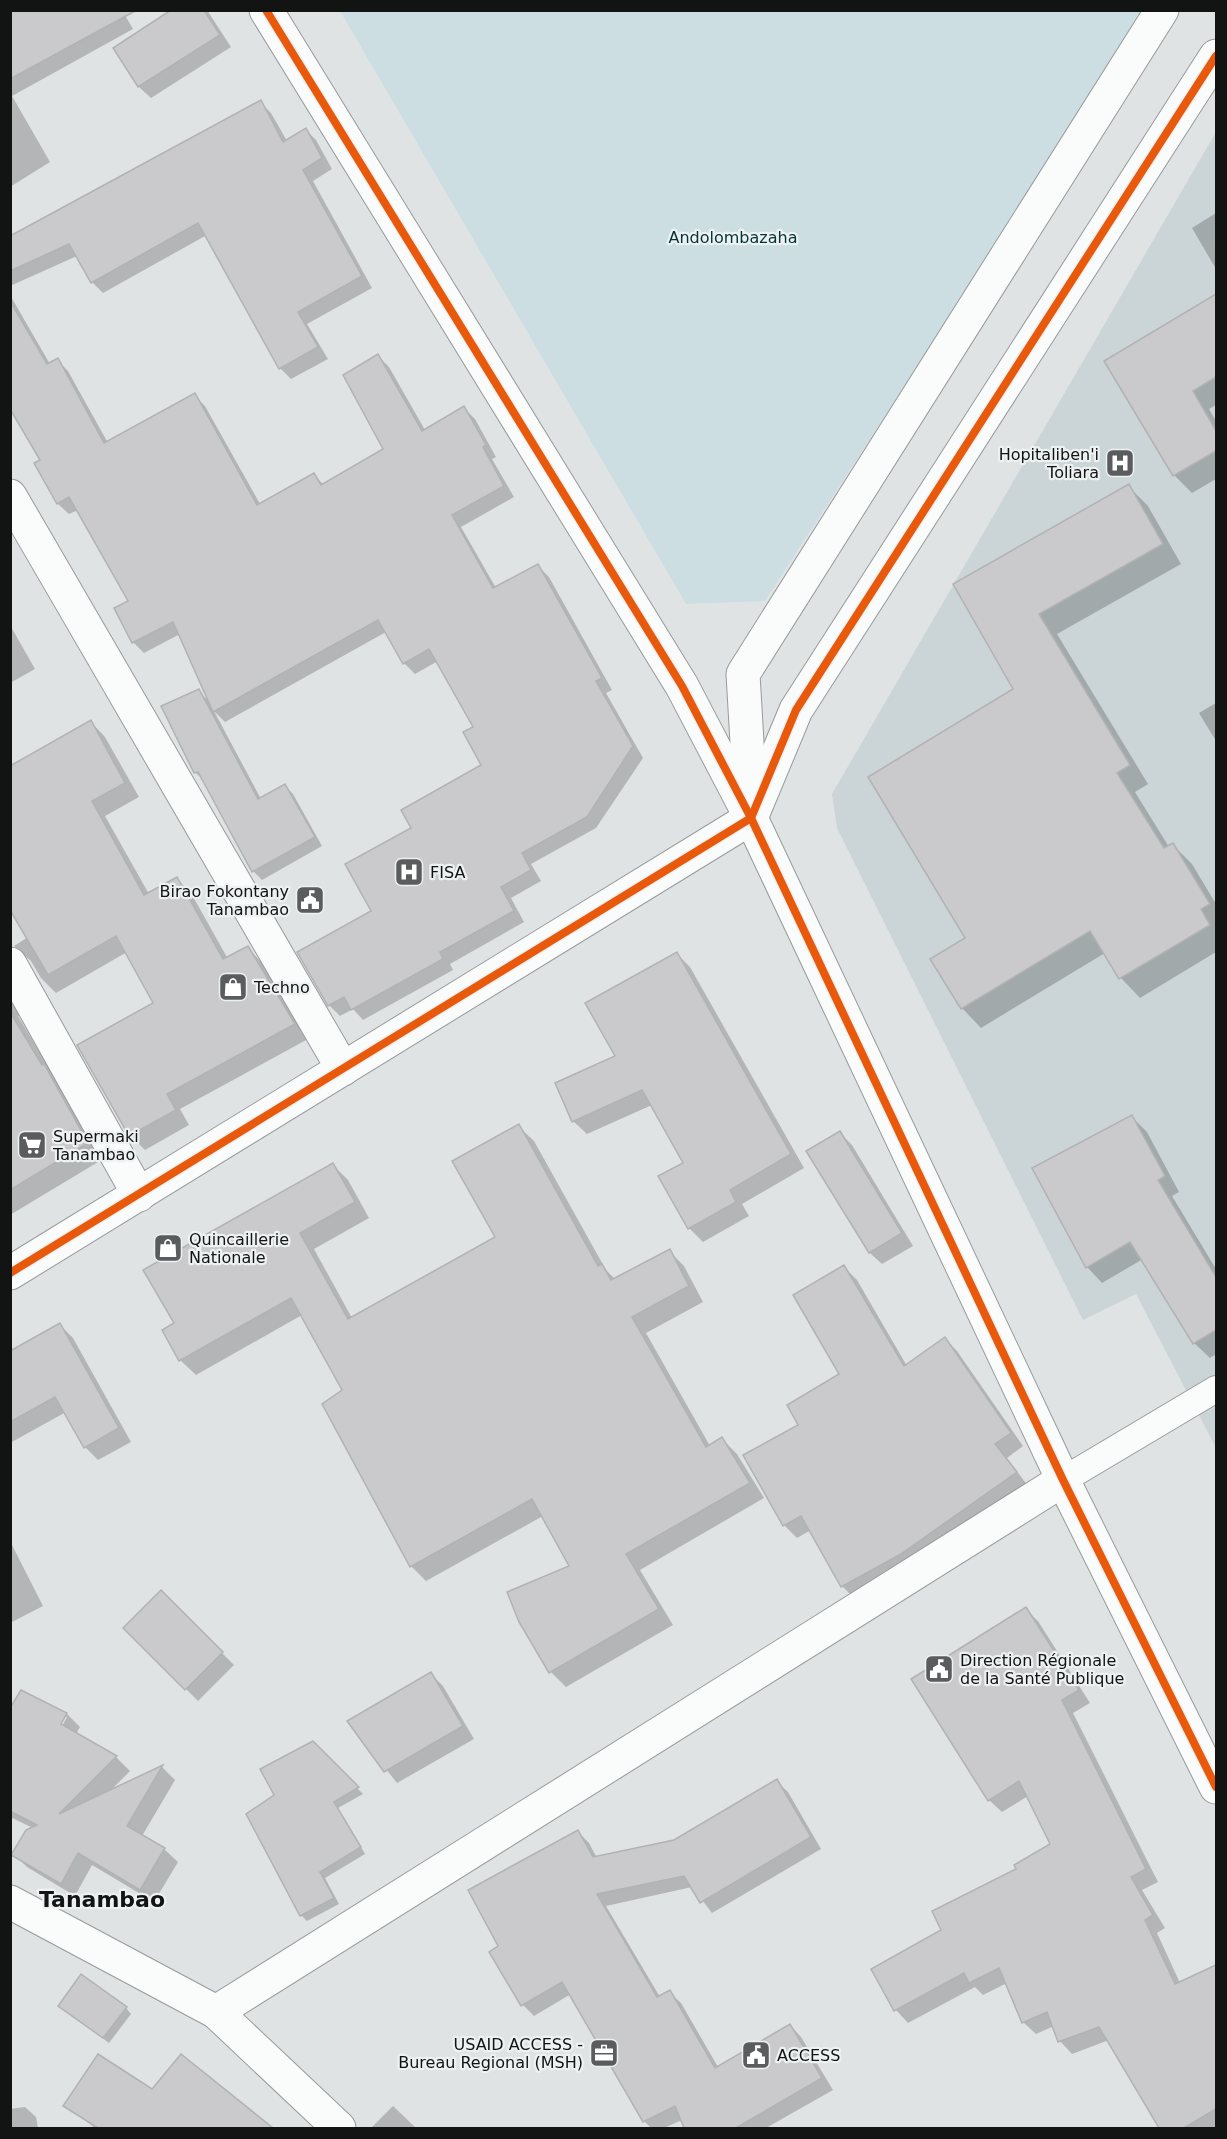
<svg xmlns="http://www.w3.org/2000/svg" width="1227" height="2139" font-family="'DejaVu Sans',sans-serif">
<rect width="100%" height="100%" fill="#e0e3e4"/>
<polygon fill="#cbd4d6" points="1216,132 1216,1448 1136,1294 1083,1320 837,828 832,794"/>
<polygon fill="#ccdee2" points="340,11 1147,11 765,601 686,604"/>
<g fill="#0003" fill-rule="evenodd">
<polygon points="10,10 122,10 133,29 12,96 50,162 10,187"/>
<polygon points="173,10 207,10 231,47 151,98 139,87 115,48"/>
<polygon points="260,102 271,113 287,141 305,129 316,140 332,169 313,181 372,288 307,324 328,359 291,379 280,368 205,236 103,293 92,282 77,256 10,286 10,238"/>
<polygon points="1216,213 1216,269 1192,228"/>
<polygon points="10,295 50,364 57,360 68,371 108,443 194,395 205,406 260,504 314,475 324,485 385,450 378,356 389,367 425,430 464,408 475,419 496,457 492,459 514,497 461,527 496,588 538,566 549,577 612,690 606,693 643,758 596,828 531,864 541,881 511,898 524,922 450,964 453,970 363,1020 353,1009 340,1016 329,1005 413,829 483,765 475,727 438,661 415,674 404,663 386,632 225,722 214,711 261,799 285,786 293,794 322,846 262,880 253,871 204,781 195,772 198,691 210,702 180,634 144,653 133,642 130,601 78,510 69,514 58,504 36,464 42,461 10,406"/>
<polygon points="1216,296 1216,405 1209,409 1216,421 1216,479 1192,493 1175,476 1106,362"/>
<polygon points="1128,486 1148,506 1181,564 1057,634 1148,784 1135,792 1169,847 1173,845 1192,864 1216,904 1216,952 1140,998 1121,978 1105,953 981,1028 962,1008 967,939 1015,690 955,584"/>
<polygon points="10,625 35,669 10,683"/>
<polygon points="1216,703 1216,741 1199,713"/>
<polygon points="91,722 105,737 139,797 105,816 149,894 177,879 191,893 228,959 248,948 262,963 308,1039 180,1109 189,1125 145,1150 130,1135 79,1046 156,1003 127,952 56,993 41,978 31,961 14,946 28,937"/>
<polygon points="677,954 690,967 804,1168 742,1204 749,1216 703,1242 689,1228 685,1163 652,1105 587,1134 573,1121 617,1057"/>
<polygon points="10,993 22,1014 18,1016 103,1159 10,1215"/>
<polygon points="1132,1117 1147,1132 1179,1192 1172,1196 1216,1269 1216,1354 1210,1358 1194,1343 1143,1259 1102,1283 1087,1267"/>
<polygon points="518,1126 534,1141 606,1270 616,1280 669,1251 684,1266 703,1302 646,1333 710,1446 722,1439 737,1454 764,1498 640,1570 673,1625 566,1687 551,1672 572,1566 543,1516 426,1581 411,1566 344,1391 302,1315 196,1375 180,1360 164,1330 176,1324 333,1165 348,1180 369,1218 314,1249 352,1318 497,1237"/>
<polygon points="840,1133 852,1145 913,1246 882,1264 870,1253 808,1151"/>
<polygon points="844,1267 857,1280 907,1366 945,1339 957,1351 1023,1446 1007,1458 1028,1486 855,1599 842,1586 811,1530 797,1538 784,1525 800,1425 841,1375"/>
<polygon points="60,1325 73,1338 131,1442 98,1460 85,1447 66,1412 10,1443 10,1352"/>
<polygon points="10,1541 43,1606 10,1623"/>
<polygon points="161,1592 234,1665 198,1701 125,1628"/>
<polygon points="1025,1609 1038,1621 1090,1703 1073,1713 1158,1882 1142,1890 1165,1928 1157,1933 1180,1983 1216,1966 1216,2128 1161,2128 1109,2040 1072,2054 1060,2041 1054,2026 1036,2034 1023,2022 1007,1983 983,1995 975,1987 908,2023 896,2010 873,1970 943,1931 1052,1844 1028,1796 1002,1812 989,1800"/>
<polygon points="431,1674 443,1686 474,1739 397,1783 349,1722"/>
<path d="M22 1692 67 1714 80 1727 76 1734 117 1758 130 1771 108 1793 162 1767 175 1780 142 1836 164 1849 178 1862 154 1902 92 1865 75 1896 27 1867 14 1854 33 1828 10 1817V1711ZM63 1717H67L59 1732 56 1730Z"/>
<polygon points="312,1743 363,1794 338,1808 365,1854 325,1878 339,1904 307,1921 301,1915 276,1796"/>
<polygon points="776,1781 788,1792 821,1849 712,1913 692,1887 606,1906 660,1997 669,1992 681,2003 718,2067 790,2025 801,2037 833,2090 766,2128 686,2128 682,2120 664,2128 651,2128 644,2121 571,1994 534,2016 523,2005 500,1947 577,1831 589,1843 597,1858 674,1841"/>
<polygon points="60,2006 126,2008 131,2014 109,2043"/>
<polygon points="153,2091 259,2124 263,2128 95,2128 65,2105"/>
<polygon points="393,2106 416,2128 374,2128 372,2127"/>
<polygon points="25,2107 36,2117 38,2128 10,2128 10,2109"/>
</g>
<g fill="#cacacc" stroke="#b1b2b2" stroke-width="1.5">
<polygon points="10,10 137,10 10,79"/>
<polygon points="171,10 204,10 220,35 138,87 113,48"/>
<polygon points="261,100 283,142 306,128 322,158 303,170 362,276 298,312 318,347 279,369 198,223 91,283 69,244 10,271 10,236"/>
<polygon points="1216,294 1216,377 1193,391 1216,431 1216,451 1173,476 1104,361"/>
<polygon points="10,301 47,364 58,358 104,443 195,393 257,505 314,473 321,485 383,449 343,375 378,354 422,431 464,406 486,445 483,447 504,486 452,515 493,588 538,564 602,678 596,681 633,746 587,817 522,853 531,870 501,887 514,911 440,952 443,959 351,1010 344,997 328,1006 297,952 371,911 345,864 411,828 401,810 481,765 463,732 473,727 429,649 403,664 378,620 213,712 173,622 132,643 114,608 128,601 69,497 57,504 34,463 40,460 10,409"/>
<polygon points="1129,484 1163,544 1039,614 1130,765 1117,773 1164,848 1173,843 1210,904 1201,909 1210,925 1119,979 1090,931 961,1009 930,959 965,938 868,777 1013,689 953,584"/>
<polygon points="199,689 258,799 285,784 315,837 252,872 198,772 194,773 161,706"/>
<polygon points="91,720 125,783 92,801 144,895 177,877 223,959 248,946 295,1024 167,1094 176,1110 129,1136 77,1045 153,1003 116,936 48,975 10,910 10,766"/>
<polygon points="677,952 791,1154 730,1190 736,1202 688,1229 658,1176 683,1163 642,1090 572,1122 555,1083 615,1056 585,1003"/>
<polygon points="10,1012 42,1065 44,1064 88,1143 10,1190"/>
<polygon points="1132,1115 1165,1176 1158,1180 1216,1277 1216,1330 1193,1344 1130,1242 1086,1268 1032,1168"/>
<polygon points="519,1124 598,1266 602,1264 611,1280 670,1249 689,1286 632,1317 706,1447 722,1437 750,1483 626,1554 659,1609 549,1673 519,1622 507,1592 569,1566 532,1499 410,1567 322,1404 342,1390 291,1298 179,1361 162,1330 174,1323 143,1270 333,1163 355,1202 300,1233 348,1319 495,1237 452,1161"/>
<polygon points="840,1131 902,1233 869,1253 806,1151"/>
<polygon points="844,1265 904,1366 945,1337 1011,1433 995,1444 1017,1472 901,1554 841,1587 801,1516 783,1526 743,1455 798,1425 787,1405 839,1374 793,1295"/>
<polygon points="60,1323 119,1428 84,1448 55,1397 10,1422 10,1351"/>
<polygon points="161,1590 223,1652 185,1690 123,1628"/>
<polygon points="1026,1607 1079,1690 1062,1700 1146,1869 1131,1877 1153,1915 1145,1920 1175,1984 1216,1965 1216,2109 1184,2128 1159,2128 1099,2027 1058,2042 1047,2012 1022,2023 999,1968 969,1983 964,1973 894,2011 871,1969 941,1930 932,1911 1016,1869 1014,1865 1050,1844 1019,1781 988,1801 911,1679"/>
<polygon points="431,1672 463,1726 384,1772 347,1721"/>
<polygon points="21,1690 67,1713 61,1724 117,1756 59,1814 163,1765 127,1826 165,1848 140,1890 78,1853 61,1884 11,1855 26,1830 37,1825 10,1811 10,1708"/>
<polygon points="313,1741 359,1787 334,1802 361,1847 320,1872 334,1898 300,1916 246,1814 274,1795 260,1769"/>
<polygon points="777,1779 811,1837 700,1903 684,1876 597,1894 657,1997 670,1990 715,2068 790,2024 822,2078 736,2128 684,2128 675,2106 643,2122 562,1982 521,2006 489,1952 498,1946 468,1890 578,1830 593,1857 674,1840"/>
<polygon points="81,1974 127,2007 103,2038 58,2006"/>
<polygon points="98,2054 152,2089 181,2054 273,2128 98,2128 63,2106"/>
</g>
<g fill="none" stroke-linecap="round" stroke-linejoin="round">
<g stroke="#989a9a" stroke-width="28">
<polyline id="service" points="1063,1480 1216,1389"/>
</g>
<g stroke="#989a9a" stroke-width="35">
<g id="minor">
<polyline points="266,10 682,686 751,818 1063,1480 1216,1787"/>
<polyline points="10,496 343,1069"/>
<polyline points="10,964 139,1195"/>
<polyline points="216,2012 1063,1480"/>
</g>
</g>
<g stroke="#989a9a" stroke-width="35">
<g id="tertiary">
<polyline points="751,811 743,674 1162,10"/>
<polyline points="10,1273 751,818 796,710 1216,56"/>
<polyline points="10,1902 216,2012 339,2128"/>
</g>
</g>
<use href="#service" stroke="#fafbfb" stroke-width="26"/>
<use href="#minor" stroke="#fafbfb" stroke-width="33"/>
<use href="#tertiary" stroke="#fafbfb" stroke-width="33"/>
<g stroke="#edf1f2" stroke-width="11">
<g id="cycleway">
<polyline points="266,10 682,686 751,818 1063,1480 1216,1787"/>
<polyline points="10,1273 751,818 796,710 1216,56"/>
</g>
</g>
<use href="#cycleway" stroke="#e8590c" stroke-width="8"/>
</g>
<defs>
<g id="hospital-square" transform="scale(1.5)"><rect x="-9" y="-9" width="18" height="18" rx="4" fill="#5a5c5d" stroke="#edf1f2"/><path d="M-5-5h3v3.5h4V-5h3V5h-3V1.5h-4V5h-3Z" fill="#fff"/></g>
<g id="civic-square" transform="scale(1.5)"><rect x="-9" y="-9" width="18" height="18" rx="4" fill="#5a5c5d" stroke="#edf1f2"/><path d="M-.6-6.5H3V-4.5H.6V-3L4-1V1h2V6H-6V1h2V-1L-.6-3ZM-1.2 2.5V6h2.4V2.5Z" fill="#fff"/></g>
<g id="shop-square" transform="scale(1.5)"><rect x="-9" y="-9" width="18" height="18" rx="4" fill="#5a5c5d" stroke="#edf1f2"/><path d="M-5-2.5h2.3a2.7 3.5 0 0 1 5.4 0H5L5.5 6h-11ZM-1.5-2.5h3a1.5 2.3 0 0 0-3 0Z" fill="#fff"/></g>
<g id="supermarket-square" transform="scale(1.5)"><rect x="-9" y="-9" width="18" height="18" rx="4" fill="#5a5c5d" stroke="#edf1f2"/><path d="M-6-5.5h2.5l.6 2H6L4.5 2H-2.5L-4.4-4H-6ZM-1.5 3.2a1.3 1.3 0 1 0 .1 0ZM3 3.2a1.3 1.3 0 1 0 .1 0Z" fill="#fff"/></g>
<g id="office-square" transform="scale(1.5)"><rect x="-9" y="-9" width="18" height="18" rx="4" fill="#5a5c5d" stroke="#edf1f2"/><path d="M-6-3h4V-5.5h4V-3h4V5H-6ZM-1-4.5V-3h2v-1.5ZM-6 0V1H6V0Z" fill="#fff"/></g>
</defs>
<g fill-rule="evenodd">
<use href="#hospital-square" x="1120" y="463"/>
<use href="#hospital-square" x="409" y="872"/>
<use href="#civic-square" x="310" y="900"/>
<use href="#shop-square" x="233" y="987"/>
<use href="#supermarket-square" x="32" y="1145"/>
<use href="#shop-square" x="168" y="1248"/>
<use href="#civic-square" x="939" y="1669"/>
<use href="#office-square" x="604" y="2053"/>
<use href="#civic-square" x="756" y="2055"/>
</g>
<g text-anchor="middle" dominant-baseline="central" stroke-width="4.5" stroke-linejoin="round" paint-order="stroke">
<g font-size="16" fill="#03333b" stroke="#edf1f2">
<text x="733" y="237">Andolombazaha</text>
</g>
<g font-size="16" fill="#121414" stroke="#edf1f2" text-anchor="start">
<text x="1099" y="454" text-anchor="end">Hopitaliben'i<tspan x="1099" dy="18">Toliara</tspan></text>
<text x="430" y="872">FISA</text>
<text x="289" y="891" text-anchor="end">Birao Fokontany<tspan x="289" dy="18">Tanambao</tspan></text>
<text x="254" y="987">Techno</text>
<text x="53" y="1136">Supermaki<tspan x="53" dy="18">Tanambao</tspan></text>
<text x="189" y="1239">Quincaillerie<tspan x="189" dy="18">Nationale</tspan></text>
<text x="960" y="1660">Direction Régionale<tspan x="960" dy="18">de la Santé Publique</tspan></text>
<text x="583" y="2044" text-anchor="end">USAID ACCESS -<tspan x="583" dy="18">Bureau Regional (MSH)</tspan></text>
<text x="777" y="2055">ACCESS</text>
</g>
<g font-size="22" font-weight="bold" fill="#121414" stroke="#edf1f2">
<text x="102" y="1899">Tanambao</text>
</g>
</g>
<rect width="1227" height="2139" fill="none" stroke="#121414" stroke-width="24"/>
</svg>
